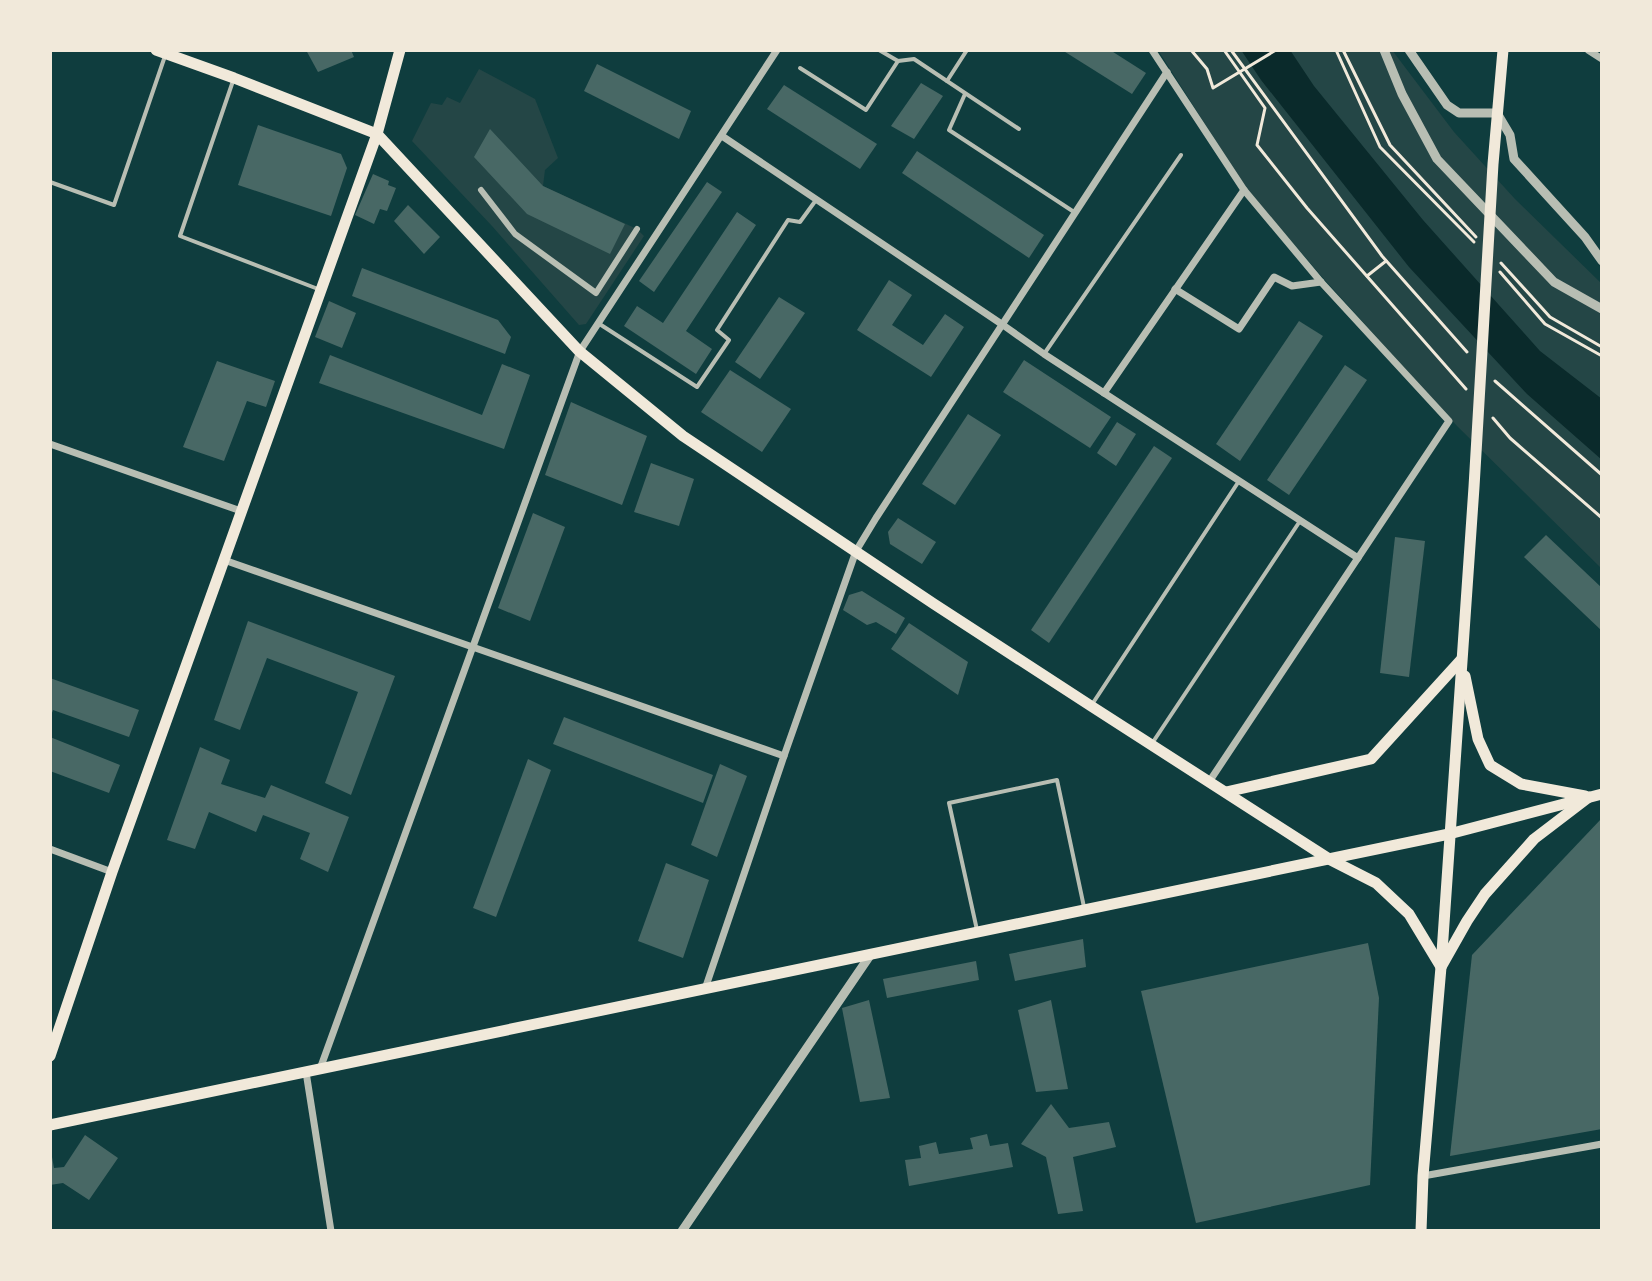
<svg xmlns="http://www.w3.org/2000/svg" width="1652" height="1281" font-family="Jost,sans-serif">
<rect width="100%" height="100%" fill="#0f3d3e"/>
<g fill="#244646">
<polygon points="1158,50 1392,50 1454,132 1515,199 1602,284 1602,569 1457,426 1324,279 1245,187"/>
<polygon points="479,69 535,99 558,158 545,170 543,186 637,229 644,236 586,324 579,325 492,226 412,141 431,103 442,105 447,97 460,103"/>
</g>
<polygon fill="#0a2a2b" points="1241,50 1290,50 1314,86 1423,220 1540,351 1602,399 1602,460 1527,394 1409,267 1261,80"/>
<g fill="#486865">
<polygon points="306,50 351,50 354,57 318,72"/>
<polygon points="1062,50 1110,50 1146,73 1132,94"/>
<polygon points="597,64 691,111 679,139 584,91"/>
<polygon points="921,83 943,96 914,139 891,126"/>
<polygon points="784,85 877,144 860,169 767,109"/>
<polygon points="258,125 341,154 347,168 331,216 238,185"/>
<polygon points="490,129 543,186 625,224 610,254 527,214 474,157"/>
<polygon points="917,151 1044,235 1029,258 902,173"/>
<polygon points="373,174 389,181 388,185 396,188 387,211 380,209 374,224 355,215"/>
<polygon points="707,182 722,192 654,292 639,281"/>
<polygon points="408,205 440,237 424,254 394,221"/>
<polygon points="737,212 756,225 686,331 712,349 696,374 624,326 637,306 663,323"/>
<polygon points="362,268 498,320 511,337 505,354 352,296"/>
<polygon points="889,280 912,295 892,325 923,345 945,314 964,327 931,377 857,330"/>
<polygon points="779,297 805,313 760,379 735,362"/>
<polygon points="329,301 356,313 342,348 315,337"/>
<polygon points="1299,321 1323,336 1240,461 1216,444"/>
<polygon points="330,355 482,415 502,364 530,375 504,449 319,383"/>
<polygon points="1024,360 1111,417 1090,448 1003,392"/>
<polygon points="217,361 275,381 266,407 247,401 224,461 183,447"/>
<polygon points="1345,365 1367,380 1289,495 1267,480"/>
<polygon points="730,370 791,409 762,452 701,412"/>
<polygon points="571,402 647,436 622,505 545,475"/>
<polygon points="968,414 1001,435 955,505 922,484"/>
<polygon points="1117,422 1136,434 1116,466 1097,453"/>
<polygon points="1154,446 1172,458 1049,643 1031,630"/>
<polygon points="651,463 694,479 679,526 634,512"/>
<polygon points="533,513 565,527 530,621 498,608"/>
<polygon points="898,518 936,542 922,564 890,544 888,532"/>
<polygon points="1546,535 1602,588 1602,631 1524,557"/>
<polygon points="1395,537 1425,541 1409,677 1380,673"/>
<polygon points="862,591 905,618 896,634 876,622 867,625 843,610 849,595"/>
<polygon points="248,621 395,676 351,795 325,783 358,692 267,658 240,730 214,720"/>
<polygon points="909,623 968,662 958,695 891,649"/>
<polygon points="50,678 139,710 129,737 53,710 50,718"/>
<polygon points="564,717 713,775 703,803 553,744"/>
<polygon points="50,737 120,765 109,793 50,771"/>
<polygon points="200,747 230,760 221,784 265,798 271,785 349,817 328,872 300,859 310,833 263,815 256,832 209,812 195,849 167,840"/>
<polygon points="528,759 551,770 496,917 473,908"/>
<polygon points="720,764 747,776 717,857 691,845"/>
<polygon points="1602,818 1602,1129 1450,1156 1472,955"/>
<polygon points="666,863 709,880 683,958 638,941"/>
<polygon points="1083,939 1086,967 1015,981 1009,954"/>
<polygon points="1368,943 1379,998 1370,1185 1196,1223 1141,991"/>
<polygon points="976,961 979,980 887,998 883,979"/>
<polygon points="869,1000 890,1098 860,1102 842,1008"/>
<polygon points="1051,1000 1068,1089 1036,1092 1018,1010"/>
<polygon points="1051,1104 1069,1128 1109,1122 1116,1147 1073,1157 1083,1211 1058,1214 1046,1157 1021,1144"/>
<polygon points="987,1134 990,1146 1008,1143 1013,1167 909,1186 905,1160 921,1158 919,1146 936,1142 939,1154 973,1149 970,1138"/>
<polygon points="85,1135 118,1158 89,1200 63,1183 50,1185 50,1157 52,1157 54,1168 64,1167"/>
</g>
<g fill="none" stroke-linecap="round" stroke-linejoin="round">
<g stroke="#f1e9da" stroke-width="3">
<polyline points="1191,50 1207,69 1213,88 1276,50"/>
<polyline points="1224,50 1265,108 1257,145 1307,208 1466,389"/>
<polyline points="1231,50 1382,256 1467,352"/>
<polyline points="1336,50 1380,147 1474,242"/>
<polyline points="1343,50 1390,145 1476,237"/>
<polyline points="1501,263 1550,317 1602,347"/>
<polyline points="1500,272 1545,324 1602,356"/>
<polyline points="1367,276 1386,261"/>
<polyline points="1495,381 1602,475"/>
<polyline points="1493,418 1510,438 1602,518"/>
</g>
<g stroke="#b8beb3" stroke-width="4">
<polyline points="879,50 898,61 914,59 1019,129"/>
<polyline points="800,68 866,110 898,61"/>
<polyline points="234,78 180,236 318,289"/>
<polyline points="947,81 967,50"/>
<polyline points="965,94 949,130 1074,212"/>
<polyline points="50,182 114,205 165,56"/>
<polyline points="598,323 697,387 729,340 717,330 788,220 800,222 816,200"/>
<polyline points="1044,354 1181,155"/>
<polyline points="1091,706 1239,481"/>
<polyline points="1153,742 1300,521"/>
<polyline points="977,930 949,803 1057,780 1084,907"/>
</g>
<polyline stroke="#b8beb3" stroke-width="6" points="481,190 515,234 596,293 637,229"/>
<g stroke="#b8beb3" stroke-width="7">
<polyline points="1152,50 1244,190 1321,282 1449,421 1209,782"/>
<polyline points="1588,50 1602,59"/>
<polyline points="722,136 1003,325 1044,354 1358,558"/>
<polyline points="1175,289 1239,329 1274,277 1292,286 1321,282"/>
<polyline points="1104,393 1244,190"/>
<polyline points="50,444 241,511"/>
<polyline points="224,560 784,756"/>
<polyline points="50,849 112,872"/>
<polyline points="705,989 784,756 856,551 876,518 1167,72"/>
<polyline points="320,1069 580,351 777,50"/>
<polyline points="306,1072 331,1231"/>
<polyline points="1423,1176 1602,1144"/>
</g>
<g stroke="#b8beb3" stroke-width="9">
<polyline points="1384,50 1402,94 1437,159 1554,282 1602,309"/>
<polyline points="1409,50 1447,105 1459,113 1497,113 1510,135 1514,159 1585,237 1602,261"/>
<polyline points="682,1231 871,954"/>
</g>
<g stroke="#f1e9da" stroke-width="11">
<polyline points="156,50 234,78 377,134 579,351 683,436 934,604 1091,706 1329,859 1376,883 1409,914 1441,967 1467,921 1485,894 1534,839 1589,797"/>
<polyline points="1465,676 1478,739 1490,765 1521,784 1585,796"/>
<polyline points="1226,792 1371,759 1461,660"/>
<polyline points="50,1056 112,872 377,134 400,50"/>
<polyline points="50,1125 1449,834 1602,794"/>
<polyline points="1421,1231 1423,1176 1441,967 1474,487 1493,164 1503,50"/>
</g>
</g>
<rect width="1652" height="1281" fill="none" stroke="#f1e9da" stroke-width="104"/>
</svg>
